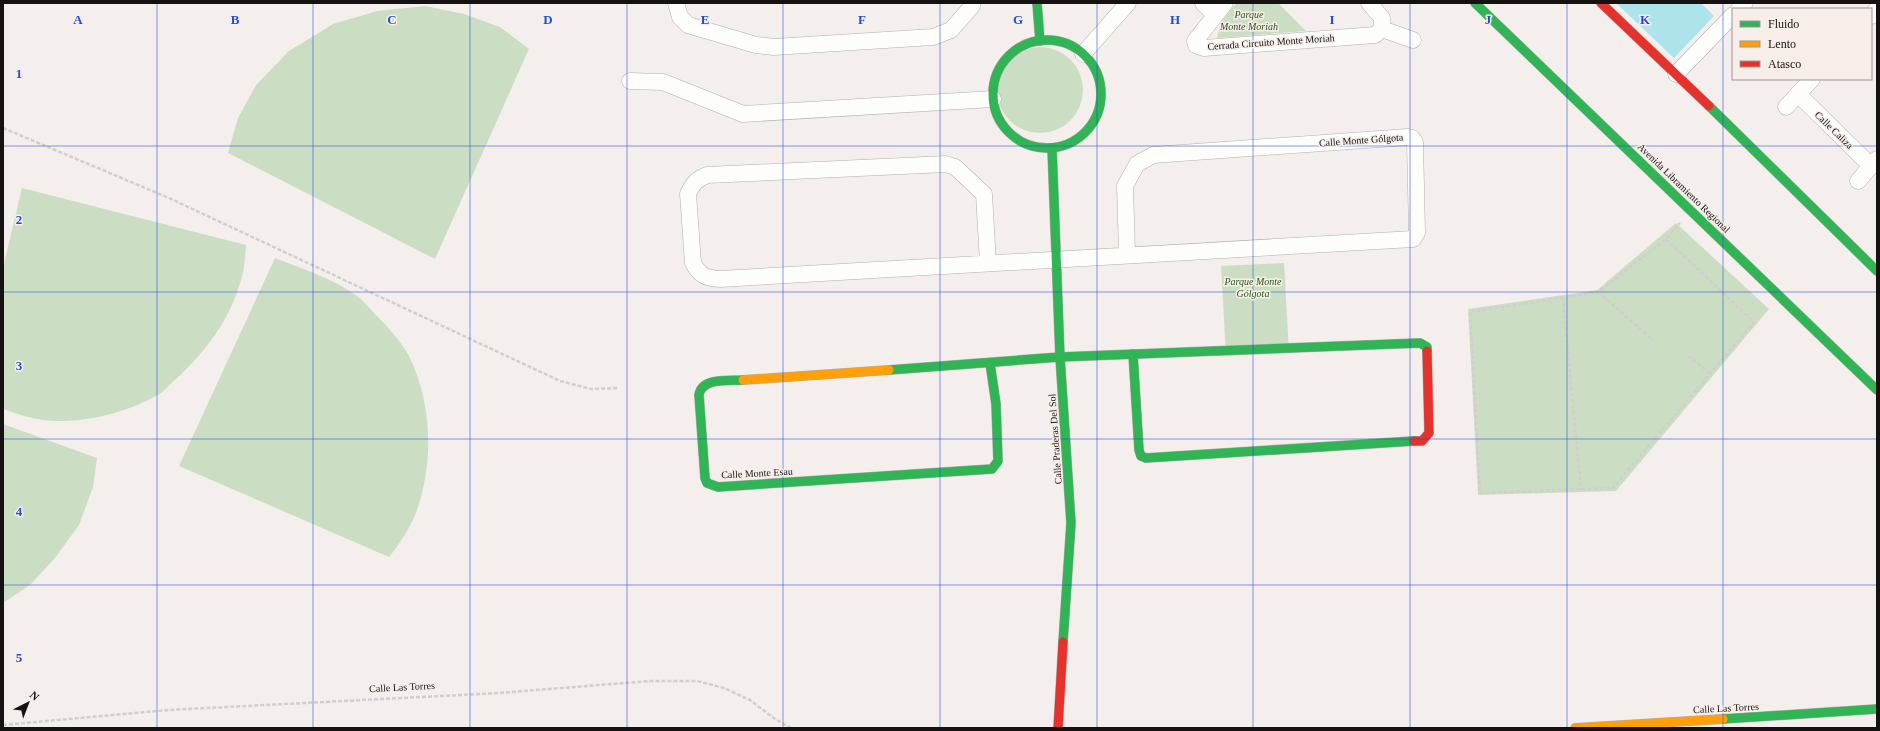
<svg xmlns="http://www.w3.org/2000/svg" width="1880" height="731" font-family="Georgia,serif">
<rect width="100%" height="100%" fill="#f4efec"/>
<g fill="#cbdec3">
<path d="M1237 3H1278L1306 31 1217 38C1220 23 1226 14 1237 3Z"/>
<polygon points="425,6 464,14 500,27 529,49 435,259 228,153 238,118 256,85 289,51 333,24 377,11"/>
<circle cx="1040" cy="90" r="43"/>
<path d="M22 188 246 245C245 254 245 264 243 272 234 314 207 351 176 379 171 383 166 389 161 393 131 411 91 422 56 421 38 421 20 415 3 409V268Z"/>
<polygon points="1676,223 1769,309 1616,491 1478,495 1468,309 1597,290"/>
<path d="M275 258C302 269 333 278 357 296 364 301 369 308 375 314 387 326 401 341 409 356 432 403 434 461 417 510 411 527 400 543 389 557L179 466Z"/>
<polygon points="1284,263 1289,353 1226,356 1221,266"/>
<polygon points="3,424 97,458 93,487 79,525 55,558 30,585 3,603"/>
</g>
<polygon fill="#ade4eb" points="1616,3 1701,3 1714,16 1674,58"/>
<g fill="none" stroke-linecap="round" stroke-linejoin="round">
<g stroke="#b2aeac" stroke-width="17">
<g id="street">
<polyline points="676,3 680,17 688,25 756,45 774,47 933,37 951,30 972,6 972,3"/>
<polyline points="1203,3 1214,14"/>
<polyline points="1225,3 1195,41 1196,45 1204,48 1375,35 1382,29 1382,18 1369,3"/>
<polyline points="1739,9 1745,3"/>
<polyline points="1871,16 1877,9"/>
<polyline points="1382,29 1413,40"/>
<polyline points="1083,54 1128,3"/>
<polyline points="1676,74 1733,15"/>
<polyline points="630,81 663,82 743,114 993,99"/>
<polyline points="1798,94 1871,166"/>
<polyline points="1786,107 1812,79"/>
<polyline points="1858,181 1877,159"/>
<path d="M988 263 984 194 955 167 946 164 707 175C697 179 693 183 688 194L693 263C700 276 706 278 720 279L1413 239 1417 233 1415 142 1412 138 1408 137 1153 155 1137 164 1125 186 1127 254"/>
</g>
</g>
<g stroke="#b2aeac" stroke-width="10">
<g id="fast">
<polyline points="1037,3 1040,41"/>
<polyline points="1475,3 1877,390"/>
<circle cx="1047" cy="94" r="54"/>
<polyline points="1709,106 1877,271"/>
<polyline points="1052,148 1060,357 1071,523 1063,642"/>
<polyline points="1133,354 1139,450 1141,456 1146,458 1414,441"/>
<polyline points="889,370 1060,357 1420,343 1427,347 1427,351"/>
<path d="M743 380C729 381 702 377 699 395L705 478 707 483 718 487 992 469 998 461 996 404 990 363"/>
<polyline points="1723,719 1877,709"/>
</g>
</g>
<g stroke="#b2aeac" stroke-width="10">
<g id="slow">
<polyline points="743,380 889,370"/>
<polyline points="1575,728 1723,719"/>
</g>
</g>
<g stroke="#b2aeac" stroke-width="10">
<g id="jam">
<polyline points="1601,3 1709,106"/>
<polyline points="1414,441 1422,441 1429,433 1427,351"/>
<polyline points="1058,728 1063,642"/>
</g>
</g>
<g stroke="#d0cfcd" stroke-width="2.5" stroke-dasharray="4 2" stroke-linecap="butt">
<polyline points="3,128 169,198 560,381 591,389 617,388"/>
<polyline points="1666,239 1754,322 1613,488 1480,493 1470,312 1598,292 1666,239 1680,223"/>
<polyline points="1598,292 1654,341"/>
<polyline points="1563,297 1581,490"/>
<polyline points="1688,356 1711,374"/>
<polyline points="3,725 168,710 499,693 650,681 697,681 724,688 750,700 775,719 791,728"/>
</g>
<use href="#street" stroke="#fdfdfc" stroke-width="16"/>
<use href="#fast" stroke="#30b455" stroke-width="9"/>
<use href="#slow" stroke="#ff9f0a" stroke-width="9"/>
<use href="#jam" stroke="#e5322d" stroke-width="9"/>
</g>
<path fill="none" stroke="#1d4ed8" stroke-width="1" stroke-opacity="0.55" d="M157 3V728M313 3V728M470 3V728M627 3V728M783 3V728M940 3V728M1097 3V728M1253 3V728M1410 3V728M1567 3V728M1723 3V728M3 146H1877M3 292H1877M3 439H1877M3 585H1877"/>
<g text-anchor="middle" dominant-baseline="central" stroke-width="3" stroke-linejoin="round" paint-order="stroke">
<g font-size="10" font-style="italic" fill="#215514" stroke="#f7eee9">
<text x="1249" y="14">Parque<tspan x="1249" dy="12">Monte Moriah</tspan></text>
<text x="1253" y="281">Parque Monte<tspan x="1253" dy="12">Gólgota</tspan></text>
</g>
<g font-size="10" fill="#151211" stroke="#f7eee9">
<text transform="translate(1271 42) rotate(-4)">Cerrada Circuito Monte Moriah</text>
<text transform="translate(1834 130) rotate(44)">Calle Caliza</text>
<text transform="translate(1361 140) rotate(-4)">Calle Monte Gólgota</text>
<text transform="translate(1684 188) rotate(44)">Avenida Libramiento Regional</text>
<text transform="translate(1055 439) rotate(-94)">Calle Praderas Del Sol</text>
<text transform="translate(757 473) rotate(-3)">Calle Monte Esau</text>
<text transform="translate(402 687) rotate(-3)">Calle Las Torres</text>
<text transform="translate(1726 708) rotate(-3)">Calle Las Torres</text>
</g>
</g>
<g font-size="13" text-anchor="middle" font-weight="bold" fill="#1d4ed8" stroke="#f7eee9" stroke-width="3" stroke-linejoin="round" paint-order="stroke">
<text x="78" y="24">A</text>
<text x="235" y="24">B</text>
<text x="392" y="24">C</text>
<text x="548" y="24">D</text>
<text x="705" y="24">E</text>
<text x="862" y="24">F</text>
<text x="1018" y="24">G</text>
<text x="1175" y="24">H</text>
<text x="1332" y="24">I</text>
<text x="1488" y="24">J</text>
<text x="1645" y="24">K</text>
<text x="19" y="78">1</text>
<text x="19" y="224">2</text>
<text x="19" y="370">3</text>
<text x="19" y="516">4</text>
<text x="19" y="662">5</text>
</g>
<rect width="1880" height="731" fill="none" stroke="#151211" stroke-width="8"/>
<rect x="1732" y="8" width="140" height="72" fill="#f7eee9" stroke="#9d9693"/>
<rect x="1740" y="21" width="20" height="6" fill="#30b455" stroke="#9d9693"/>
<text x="1768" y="28" font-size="12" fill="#151211">Fluido</text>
<rect x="1740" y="41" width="20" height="6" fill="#ff9f0a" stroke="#9d9693"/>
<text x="1768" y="48" font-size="12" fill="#151211">Lento</text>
<rect x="1740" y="61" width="20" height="6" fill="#e5322d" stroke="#9d9693"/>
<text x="1768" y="68" font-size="12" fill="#151211">Atasco</text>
<g transform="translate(28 703) rotate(42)" stroke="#f7eee9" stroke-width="3" paint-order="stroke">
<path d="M0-3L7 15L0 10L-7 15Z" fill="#151211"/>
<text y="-6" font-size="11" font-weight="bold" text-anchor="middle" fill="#151211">N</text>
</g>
</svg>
